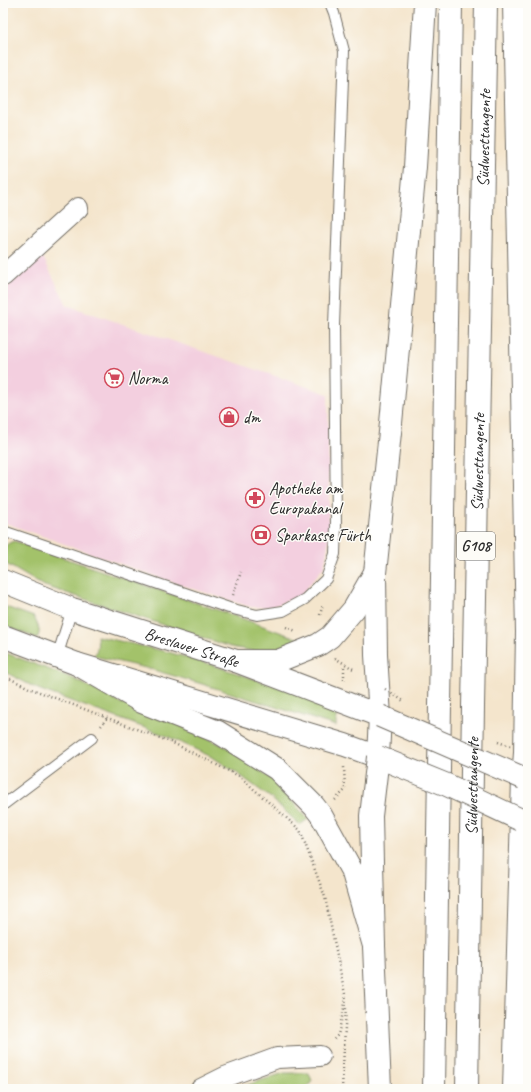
<svg xmlns="http://www.w3.org/2000/svg" width="531" height="1092" font-family="Caveat,sans-serif">
<rect width="100%" height="100%" fill="#fdfcf7"/>
<filter id="ink" filterUnits="userSpaceOnUse"><feTurbulence type="fractalNoise" baseFrequency=".025" numOctaves="2"/><feDisplacementMap in="SourceGraphic" scale="8" xChannelSelector="R" yChannelSelector="G"/><feConvolveMatrix kernelMatrix="1 2 1 2 8 2 1 2 1" color-interpolation-filters="sRGB"/></filter>
<filter id="wash" filterUnits="userSpaceOnUse"><feTurbulence type="fractalNoise" baseFrequency=".012" numOctaves="4" result="noise"/><feDisplacementMap in="SourceGraphic" scale="16" xChannelSelector="R" yChannelSelector="G"/><feGaussianBlur stdDeviation="0.9" result="paint"/><feColorMatrix in="noise" values="0 0 0 0 0 0 0 0 0 0 0 0 0 0 0 0 0 1.4 0 .05"/><feComposite in="paint" operator="in"/></filter>
<g filter="url(#wash)">
<rect width="100%" height="100%" fill="#f4e5cc"/>
<polygon fill="#f3cfdf" points="42,255 67,305 328,394 329,539 324,567 300,596 271,607 251,607 163,579 3,522 3,291"/>
<g fill="#a3c26a" stroke="#67764a">
<path d="M14 541 238 617 299 639 305 642 272 652 253 651 231 647 42 585 3 562C3 551 2 545 14 541Z"/>
<path d="M3 606 34 617C37 624 42 631 37 638L3 625Z"/>
<path d="M97 636 168 652 209 664 336 706V726L202 684 150 669 94 656C98 649 98 644 97 636Z"/>
<polygon points="3,652 74,679 120,703 178,724 226,747 272,779 308,819 300,825 271,798 237,773 214,758 167,736 38,689 3,671"/>
<polygon points="284,1073 309,1073 312,1081 306,1089 237,1089 247,1085"/>
</g>
</g>
<g filter="url(#ink)">
<g fill="none" stroke-linecap="round" stroke-linejoin="round">
<g stroke="#716c63" stroke-width="12">
<g id="service">
<polyline points="3,531 229,608 257,615 283,611 305,599 326,579 335,554 336,526 334,326 344,51 334,13 330,3"/>
<polyline points="57,657 72,609"/>
<polyline points="3,805 92,738"/>
</g>
</g>
<g stroke="#716c63" stroke-width="22">
<g id="minor">
<polyline points="3,276 78,208"/>
<polyline points="201,1089 225,1077 277,1058 320,1056"/>
</g>
</g>
<g stroke="#716c63" stroke-width="24">
<g id="secondary">
<path id="s1" d="M3 581 72 609 236 661 380 716"/>
<polyline points="3,636 77,664 345,745 378,757"/>
</g>
</g>
<g stroke="#716c63" stroke-width="24">
<g id="trunk">
<polyline points="236,661 278,661 318,645 330,637 354,609 374,574"/>
<polyline points="77,664 142,702 218,732 277,769 314,806 321,815 353,873 374,946"/>
<polyline points="378,757 380,716 376,655 375,573 391,423 415,167 425,3"/>
<polyline points="372,863 374,946 380,1089"/>
<polyline points="434,1089 451,3"/>
<path id="s2" d="M467 1089 473 707 486 3"/>
<polyline points="514,1089 523,778 525,753 527,632 514,3"/>
</g>
</g>
<g stroke="#716c63" stroke-width="2.5" stroke-dasharray="1 3" stroke-linecap="butt">
<polyline points="233,595 241,572"/>
<polyline points="320,615 323,604"/>
<polyline points="286,627 296,631"/>
<polyline points="335,658 355,670"/>
<polyline points="3,675 29,688 173,743 239,776 300,830 325,897 346,999 338,1035 332,1041"/>
<polyline points="344,680 344,664"/>
<polyline points="101,726 107,718"/>
<polyline points="335,800 345,790 344,767"/>
<polyline points="342,1089 346,1006"/>
</g>
<use href="#service" stroke="#fff" stroke-width="10"/>
<use href="#minor" stroke="#fff" stroke-width="20"/>
<use href="#secondary" stroke="#fff" stroke-width="22"/>
<use href="#trunk" stroke="#fff" stroke-width="22"/>
<g stroke="#716c63" stroke-width="24" stroke-linecap="butt">
<g id="secondary-bridge">
<polyline points="380,716 523,778"/>
<polyline points="378,757 447,785 521,820"/>
</g>
</g>
<g stroke="#716c63" stroke-width="24" stroke-linecap="butt">
<polyline id="trunk-bridge" points="372,863 371,816 378,757"/>
</g>
<g stroke="#716c63" stroke-width="2.5" stroke-dasharray="1 3" stroke-linecap="butt">
<polyline points="385,689 405,702"/>
<polyline points="498,742 513,747"/>
</g>
<use href="#secondary-bridge" stroke="#fff" stroke-width="22"/>
<use href="#trunk-bridge" stroke="#fff" stroke-width="22"/>
</g>
</g>
<defs>
<g id="supermarket-ring" transform="scale(1)"><circle r="9.5" fill="#fdfcf7" stroke="#d1495b" stroke-width="1.5"/><path d="M-6-5.5h2.5l.6 2H6L4.5 2H-2.5L-4.4-4H-6ZM-1.5 3.2a1.3 1.3 0 1 0 .1 0ZM3 3.2a1.3 1.3 0 1 0 .1 0Z" fill="#d1495b"/></g>
<g id="shop-ring" transform="scale(1)"><circle r="9.5" fill="#fdfcf7" stroke="#d1495b" stroke-width="1.5"/><path d="M-5-2.5h2.3a2.7 3.5 0 0 1 5.4 0H5L5.5 6h-11ZM-1.5-2.5h3a1.5 2.3 0 0 0-3 0Z" fill="#d1495b"/></g>
<g id="pharmacy-ring" transform="scale(1)"><circle r="9.5" fill="#fdfcf7" stroke="#d1495b" stroke-width="1.5"/><path d="M-2-6h4v4h4v4h-4v4h-4v-4h-4v-4h4Z" fill="#d1495b"/></g>
<g id="bank-ring" transform="scale(1)"><circle r="9.5" fill="#fdfcf7" stroke="#d1495b" stroke-width="1.5"/><path d="M-6-4H6V4H-6ZM0-2.3a2.3 2.3 0 1 0 0 4.6a2.3 2.3 0 1 0 0-4.6Z" fill="#d1495b"/></g>
</defs>
<g fill-rule="evenodd">
<use href="#supermarket-ring" x="114" y="378"/>
<use href="#shop-ring" x="229" y="417"/>
<use href="#pharmacy-ring" x="255" y="498"/>
<use href="#bank-ring" x="261" y="535"/>
</g>
<g text-anchor="middle" dominant-baseline="central" stroke-width="3" stroke-linejoin="round" paint-order="stroke">
<rect fill="#fdfcf7" stroke="#6a6a68" stroke-width="1" x="457" y="532" width="38" height="28" rx="3"/>
<g font-size="16" font-weight="bold" fill="#2b2b2b">
<text x="476" y="546">G108</text>
</g>
<g font-size="17" fill="#2b2b2b" stroke="#fdfcf7">
<text stroke="none"><textPath href="#s2" startOffset="951">Südwesttangente</textPath></text>
<text stroke="none"><textPath href="#s2" startOffset="627">Südwesttangente</textPath></text>
<text stroke="none"><textPath href="#s1" startOffset="200">Breslauer Straße</textPath></text>
<text stroke="none"><textPath href="#s2" startOffset="303">Südwesttangente</textPath></text>
</g>
<g font-size="17" fill="#2b2b2b" stroke="#fdfcf7" text-anchor="start">
<text x="128" y="378">Norma</text>
<text x="243" y="417">dm</text>
<text x="269" y="488">Apotheke am<tspan x="269" dy="20">Europakanal</tspan></text>
<text x="275" y="535">Sparkasse Fürth</text>
</g>
</g>
<rect width="531" height="1092" fill="none" stroke="#fdfcf7" stroke-width="16"/>
</svg>
